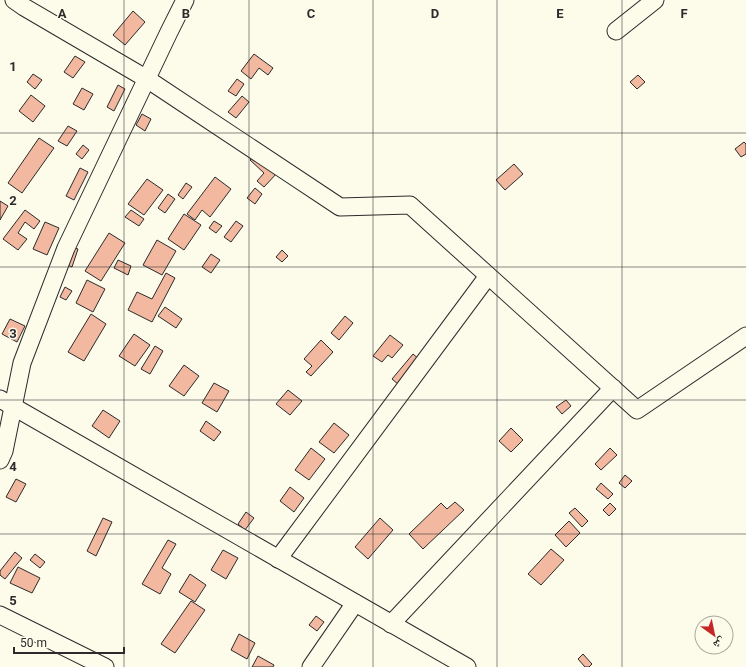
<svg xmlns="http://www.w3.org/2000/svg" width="746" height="667" font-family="Roboto,'Noto Naskh Arabic',sans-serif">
<rect width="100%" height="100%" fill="#fdfbea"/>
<g fill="#f2b8a0" stroke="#2b2b2b">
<polygon points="133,11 145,22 125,45 113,35"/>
<polygon points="254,54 273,68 268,75 259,68 251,79 241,71"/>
<polygon points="75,56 85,62 73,78 64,72"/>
<polygon points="33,74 42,80 35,89 27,82"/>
<polygon points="638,75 645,82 637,89 630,82"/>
<polygon points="237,79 244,84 236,96 228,91"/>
<polygon points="118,85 125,89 114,111 107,107"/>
<polygon points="82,88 93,94 84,110 73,104"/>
<polygon points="31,95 45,106 33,122 19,111"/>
<polygon points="242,96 249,102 236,118 228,112"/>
<polygon points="142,114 151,119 145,131 136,125"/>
<polygon points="68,126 77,131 67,146 58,141"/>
<polygon points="39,138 54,148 22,193 8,183"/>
<polygon points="744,142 746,144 746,154 741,157 735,149"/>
<polygon points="83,145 89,150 82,159 76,154"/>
<polygon points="257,152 278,172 264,187 257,181 264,173 250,160"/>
<polygon points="514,164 523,174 505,190 496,180"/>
<polygon points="80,168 88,172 74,200 66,196"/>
<polygon points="215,177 231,189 210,217 202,210 195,220 187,214"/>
<polygon points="147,179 163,190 144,215 128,204"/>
<polygon points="186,183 192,187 183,199 178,195"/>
<polygon points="255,188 262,194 255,204 247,198"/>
<polygon points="168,194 175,199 165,213 158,208"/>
<polygon points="0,201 8,206 0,220"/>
<polygon points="25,210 40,221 34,229 25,222 18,233 27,239 18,250 3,239"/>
<polygon points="131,210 144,219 139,226 125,217"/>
<polygon points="184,214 201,225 184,250 168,239"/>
<polygon points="214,221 222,226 216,233 209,228"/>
<polygon points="236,221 243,226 231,242 224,237"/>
<polygon points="45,222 59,228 47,255 33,249"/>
<polygon points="109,233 125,243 101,281 85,271"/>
<polygon points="157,240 176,251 162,275 143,265"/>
<polygon points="71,247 78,249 72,267 65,264"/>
<polygon points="282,250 288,256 282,262 276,257"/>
<polygon points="211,254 220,260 211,273 202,267"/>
<polygon points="118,260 131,266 128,275 114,268"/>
<polygon points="166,273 175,278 152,322 128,310 137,292 152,299"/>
<polygon points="87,280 105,289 93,312 76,303"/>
<polygon points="65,287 72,291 66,300 60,297"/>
<polygon points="165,307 182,319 176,328 158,316"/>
<polygon points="91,314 106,324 84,361 68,352"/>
<polygon points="345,316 353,323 339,340 331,333"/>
<polygon points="10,319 25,326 17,342 2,334"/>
<polygon points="134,334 150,345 135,366 119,356"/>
<polygon points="390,335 403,345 392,358 388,355 382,362 373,356"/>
<polygon points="321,340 333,352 311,376 306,372 312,366 304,359"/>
<polygon points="155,346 163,351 150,374 141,369"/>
<polygon points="413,354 420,360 399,385 392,379"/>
<polygon points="184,365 199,376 184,396 169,386"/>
<polygon points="214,383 229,391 217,412 202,403"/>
<polygon points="288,390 302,401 290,415 276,404"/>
<polygon points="566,400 571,406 562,414 556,407"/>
<polygon points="103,410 120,421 109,438 92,426"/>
<polygon points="206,421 221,432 214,441 200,431"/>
<polygon points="334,423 349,435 334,453 319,442"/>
<polygon points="511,428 523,440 511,452 499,441"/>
<polygon points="311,448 325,459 309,480 295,470"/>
<polygon points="610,448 617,455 601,470 595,464"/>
<polygon points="625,475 632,481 625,488 619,483"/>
<polygon points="16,479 26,484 16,502 6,497"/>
<polygon points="601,483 613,494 608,499 596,489"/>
<polygon points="290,487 304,498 294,512 280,501"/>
<polygon points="455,502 464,510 423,549 409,534 441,503 447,509"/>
<polygon points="610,503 616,509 609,516 603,510"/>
<polygon points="575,508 588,521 582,527 569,513"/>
<polygon points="246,512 254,518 245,530 238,524"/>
<polygon points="103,518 112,522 96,556 87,551"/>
<polygon points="380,518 393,530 368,559 355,547"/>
<polygon points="569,521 580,533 566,547 555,535"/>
<polygon points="168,540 176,544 162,568 171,574 160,594 142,584"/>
<polygon points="551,549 564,560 541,585 528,574"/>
<polygon points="223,550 238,558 226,579 211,570"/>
<polygon points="15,552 22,558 5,579 0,575 0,571"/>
<polygon points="35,554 45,562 40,568 30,560"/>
<polygon points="18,567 40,578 32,593 10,583"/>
<polygon points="190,574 206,585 195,602 179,592"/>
<polygon points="191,601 205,610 175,653 161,644"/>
<polygon points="316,616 324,622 317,631 309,625"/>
<polygon points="239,634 255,643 247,659 231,650"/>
<polygon points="583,654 592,664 589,667 585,667 578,659"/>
<polygon points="258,656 274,665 273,667 252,667"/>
</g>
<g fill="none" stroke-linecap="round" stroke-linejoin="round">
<g stroke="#2b2b2b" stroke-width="19">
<g id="minor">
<polyline points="14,0 24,7 147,79 340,207 410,205 637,410 746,336"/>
<polyline points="616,31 655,0"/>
<polyline points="0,399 467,667"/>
<polyline points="0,460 4,451 22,363 66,248 169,32 185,0"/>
<polyline points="278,559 488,276"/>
<polyline points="0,615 105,667"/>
<polyline points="391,624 613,388"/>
<polyline points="311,667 355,603"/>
</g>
</g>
<use href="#minor" stroke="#fdfbea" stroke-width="17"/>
</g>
<path fill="none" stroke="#2b2b2b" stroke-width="1" stroke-opacity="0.55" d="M124 0V667M249 0V667M373 0V667M497 0V667M622 0V667M0 133H746M0 267H746M0 400H746M0 534H746"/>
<g font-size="13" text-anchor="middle" font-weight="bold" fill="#2b2b2b" stroke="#fdfbea" stroke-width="3" stroke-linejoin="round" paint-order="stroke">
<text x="62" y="18">A</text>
<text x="186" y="18">B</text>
<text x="311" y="18">C</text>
<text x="435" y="18">D</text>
<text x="560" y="18">E</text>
<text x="684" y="18">F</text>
<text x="13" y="71">1</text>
<text x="13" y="205">2</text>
<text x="13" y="338">3</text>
<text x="13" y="471">4</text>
<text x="13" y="605">5</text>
</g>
<g transform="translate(714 635) rotate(147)"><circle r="19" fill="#fdfbea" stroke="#a9a89e"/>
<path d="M0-3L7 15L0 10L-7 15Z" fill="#c62828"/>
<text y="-6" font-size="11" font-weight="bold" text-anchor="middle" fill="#2b2b2b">ش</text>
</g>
<path d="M14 647v6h110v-6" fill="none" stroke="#2b2b2b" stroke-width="2"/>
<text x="20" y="647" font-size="12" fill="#2b2b2b" stroke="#fdfbea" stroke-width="3" paint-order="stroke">50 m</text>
</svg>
